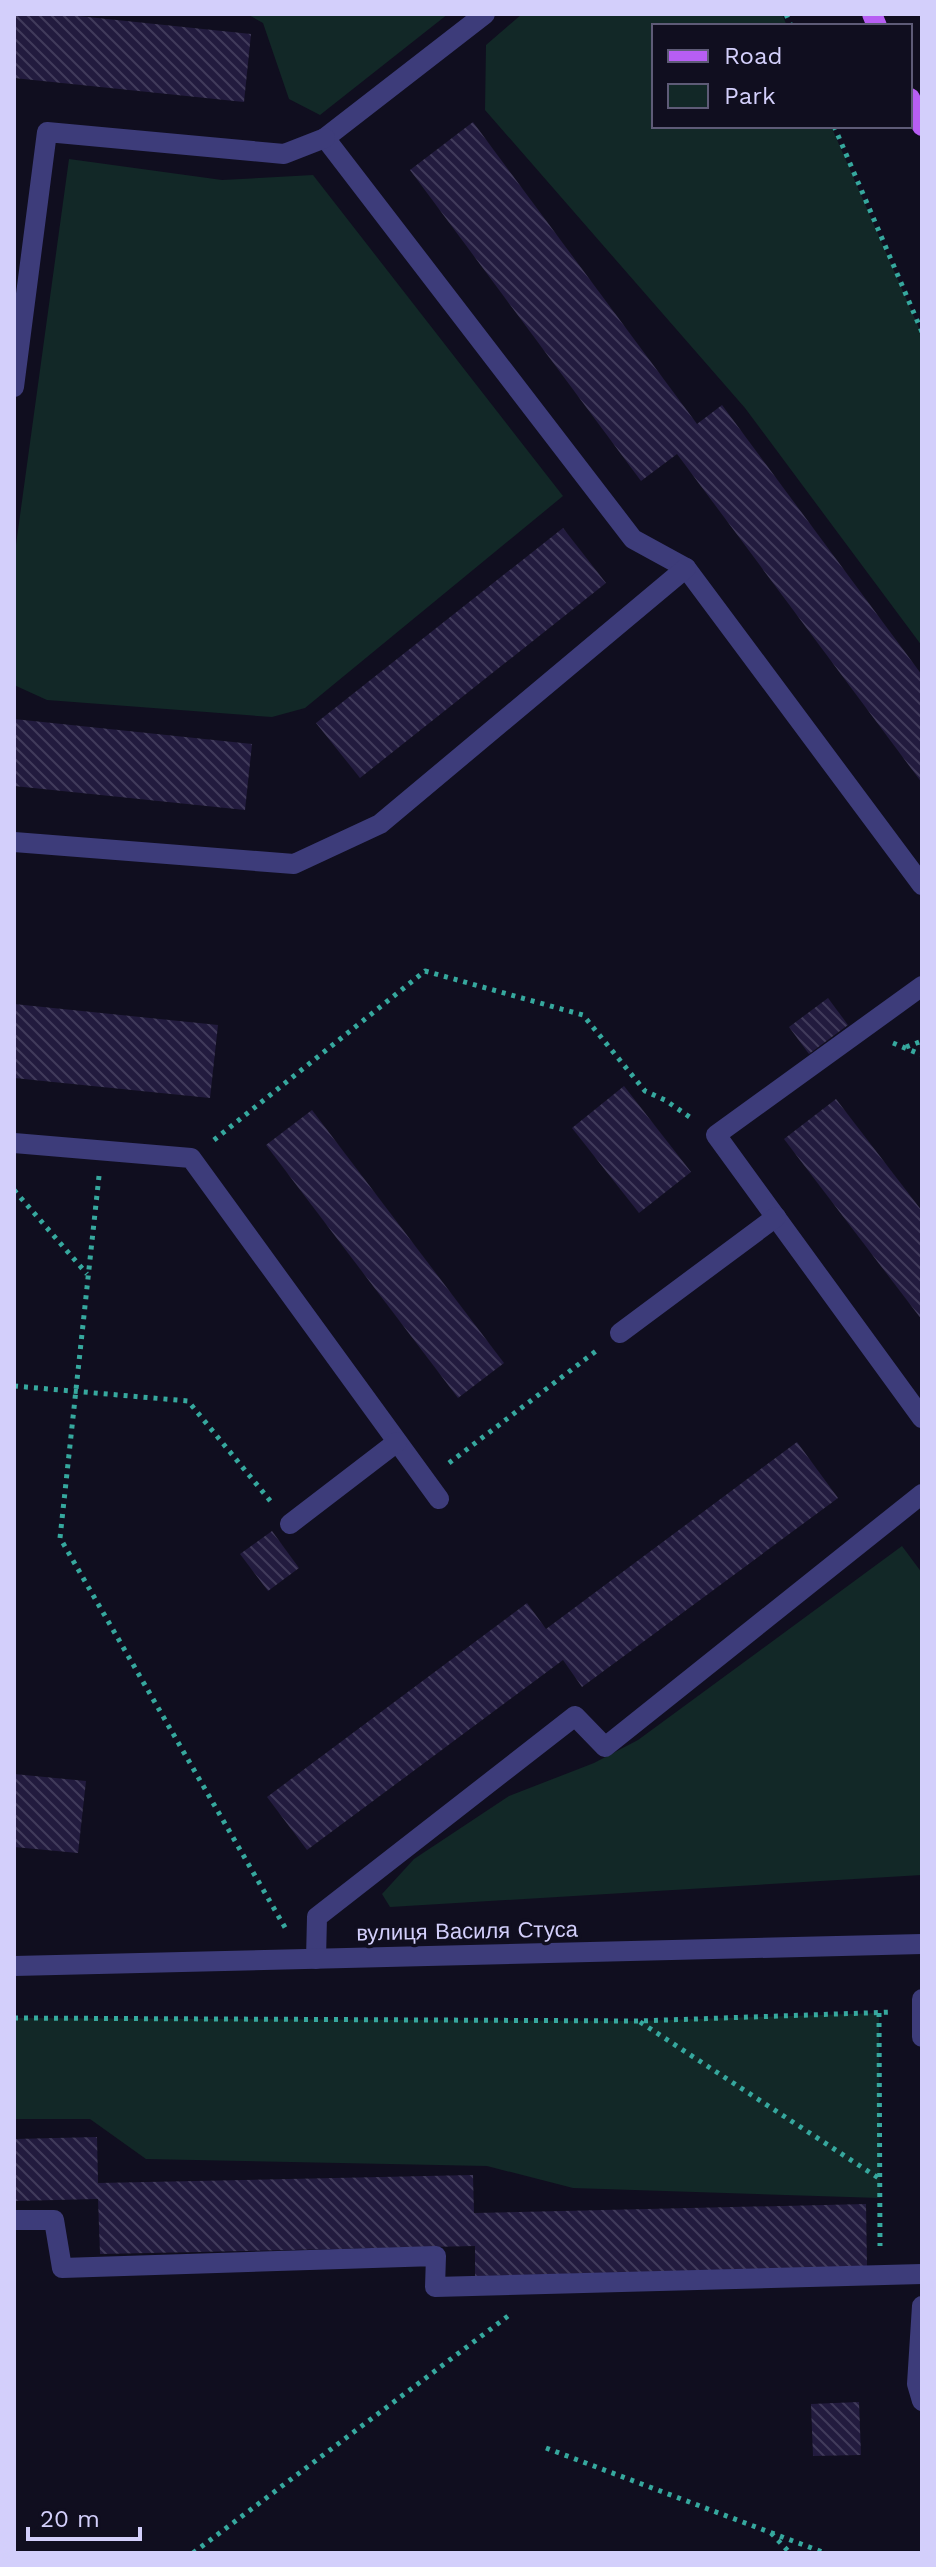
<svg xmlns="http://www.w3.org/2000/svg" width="936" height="2567" font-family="'Work Sans',sans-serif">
<defs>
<pattern id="building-back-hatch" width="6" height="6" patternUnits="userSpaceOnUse" patternTransform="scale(2)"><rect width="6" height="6" fill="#221b3e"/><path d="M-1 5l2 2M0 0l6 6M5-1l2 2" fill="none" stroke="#413b5b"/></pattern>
</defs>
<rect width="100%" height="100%" fill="#100e1f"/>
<g fill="#122827">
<polygon points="247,14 448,14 320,115 289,99 263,23"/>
<polygon points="522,14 782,14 787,26 654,26 654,126 831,126 922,335 922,646 745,408 485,110 486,45"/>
<polygon points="69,159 222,180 313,175 563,496 305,708 272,717 47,700 14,685 15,552"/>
<polygon points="902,1546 922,1573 922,1875 390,1907 382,1894 414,1859 509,1796 594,1763 638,1740"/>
<polygon points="879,2013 880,2198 573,2188 487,2166 146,2159 90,2119 14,2119 14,2018 638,2021"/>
</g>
<g fill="url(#building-back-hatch)">
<polygon points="14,14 59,14 251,34 244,102 14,78"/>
<polygon points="473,122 697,424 722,405 922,675 922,783 677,454 641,481 410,170"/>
<polygon points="563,528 606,583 360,778 316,723"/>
<polygon points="14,719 252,744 245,810 14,786"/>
<polygon points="828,998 848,1025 809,1054 789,1027"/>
<polygon points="14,1004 218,1025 210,1098 14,1078"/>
<polygon points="624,1086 691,1172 639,1213 572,1128"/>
<polygon points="836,1099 922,1211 922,1320 784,1139"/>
<polygon points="312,1110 504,1363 458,1398 266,1145"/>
<polygon points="797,1442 838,1498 582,1687 563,1660 307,1850 267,1797 527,1603 546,1629"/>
<polygon points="272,1531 299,1568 268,1591 240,1554"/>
<polygon points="14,1774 86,1781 78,1853 14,1847"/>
<polygon points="97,2137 98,2183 473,2175 474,2213 866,2204 867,2267 475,2276 475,2246 100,2254 98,2199 14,2201 14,2139"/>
<polygon points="859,2402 861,2455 813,2456 811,2404"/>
</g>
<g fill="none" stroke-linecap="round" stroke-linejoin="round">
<g stroke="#36a89e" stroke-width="5" stroke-dasharray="4 6" stroke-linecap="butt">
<polyline points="786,14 791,26"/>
<polyline points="834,126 922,332"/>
<polyline points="893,1043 922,1055"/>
<polyline points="906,1047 922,1041"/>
<polyline points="214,1140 425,971 583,1015 645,1091 665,1100 694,1120"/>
<polyline points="99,1176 60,1538 287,1931"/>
<polyline points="14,1190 87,1274"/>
<polyline points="14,1386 188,1401 272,1503"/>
<polyline points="449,1463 600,1348"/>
<polyline points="879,2013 880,2246"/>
<polyline points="14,2018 638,2021 893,2012"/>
<polyline points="640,2022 880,2179"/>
<polyline points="546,2448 825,2553"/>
<polyline points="771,2533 790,2553"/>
<polyline points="193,2553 512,2313"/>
</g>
<g stroke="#3d3c7a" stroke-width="20">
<polyline points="485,14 325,138 633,539 686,568 922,885"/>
<polyline points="14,387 47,132 284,154 325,138"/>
<polyline points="14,842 294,864 380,824 686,568"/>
<polyline points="922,986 716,1135 922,1418"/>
<polyline points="14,1143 191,1158 439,1499"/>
<polyline points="620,1333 776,1217"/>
<polyline points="290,1524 397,1442"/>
<polyline points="316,1959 317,1917 575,1716 605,1747 922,1494"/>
<polyline points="14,1966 922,1944"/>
<polyline points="922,1999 922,2037"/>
<polyline points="14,2220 54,2220 62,2268 436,2256 435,2287 922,2274"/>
<polyline points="922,2306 917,2384 922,2401"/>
</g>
<g stroke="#b75ef3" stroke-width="20">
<polyline points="872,14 877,26"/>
<polyline points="910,98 922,126"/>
</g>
</g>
<g text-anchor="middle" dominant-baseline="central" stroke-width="7" stroke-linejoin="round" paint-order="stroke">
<g font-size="22" fill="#d3cffb" stroke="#100e1f">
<text transform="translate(467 1931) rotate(-1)">вулиця Василя Стуса</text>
</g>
</g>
<rect width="936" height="2567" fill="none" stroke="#d3cffb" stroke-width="32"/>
<rect x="652" y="24" width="260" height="104" fill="#100e1f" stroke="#5e5b77" stroke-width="2"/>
<rect x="668" y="50" width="40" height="12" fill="#b75ef3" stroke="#5e5b77" stroke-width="2"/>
<text x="724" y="64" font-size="24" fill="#d3cffb">Road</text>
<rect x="668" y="84" width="40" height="24" fill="#122827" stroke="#5e5b77" stroke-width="2"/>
<text x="724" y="104" font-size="24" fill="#d3cffb">Park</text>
<path d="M28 2527v12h112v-12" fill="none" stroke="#d3cffb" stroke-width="4"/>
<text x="40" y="2527" font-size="24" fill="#d3cffb" stroke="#100e1f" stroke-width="6" paint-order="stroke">20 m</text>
</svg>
